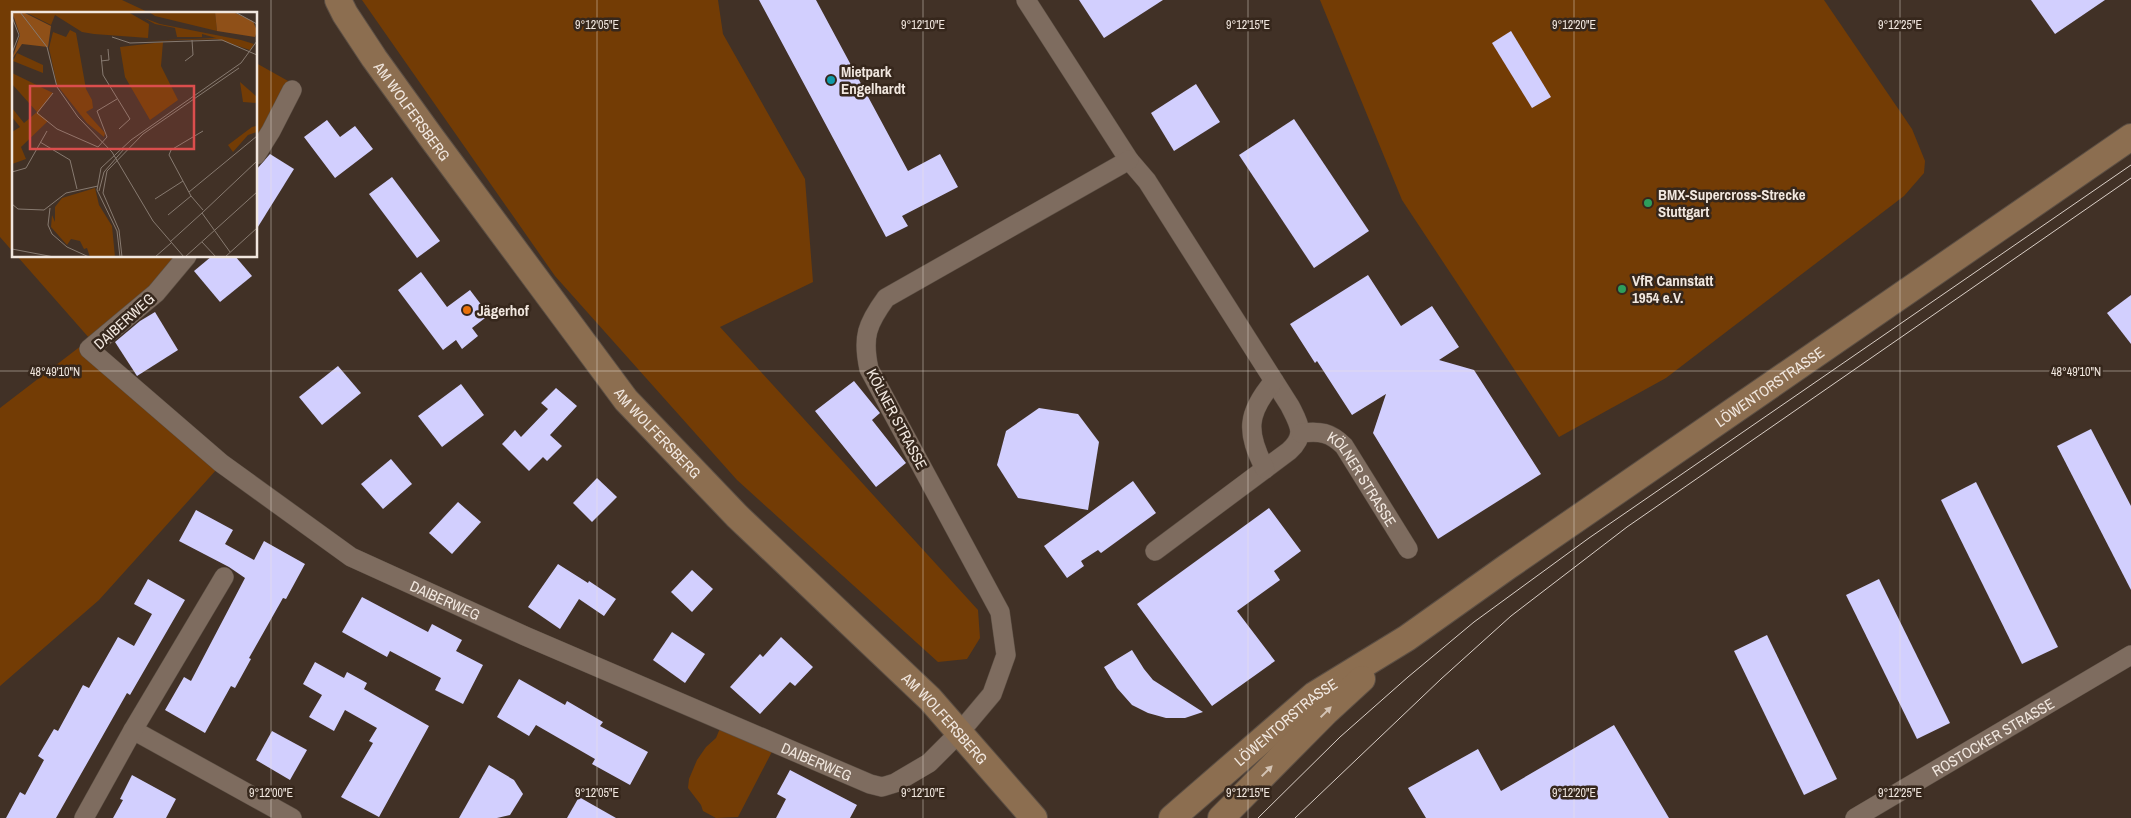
<svg xmlns="http://www.w3.org/2000/svg" width="2131" height="818" font-family="'Archivo Narrow',sans-serif">
<rect width="100%" height="100%" fill="#413126"/>
<g fill="#733c05">
<polygon points="0,0 122,0 152,14 14,14 14,253 0,237"/>
<polygon points="362,0 718,0 723,34 805,179 813,282 720,327 978,610 980,638 967,659 938,662 737,480 555,276"/>
<polygon points="1320,0 1824,0 1912,129 1925,161 1924,173 1904,196 1666,378 1559,437 1402,200"/>
<polygon points="256,63 297,86 256,158"/>
<polygon points="17,256 189,256 94,348 226,459 99,600 0,686 0,408 90,339"/>
<polygon points="723,721 776,744 738,817 716,818 703,811 701,805 688,788 689,779 697,760 706,747 716,738"/>
</g>
<g fill="#d2cffe">
<polygon points="759,0 816,0 908,171 940,154 958,187 902,216 908,226 886,237"/>
<polygon points="1079,0 1163,0 1104,38"/>
<polygon points="2031,0 2105,0 2055,34"/>
<polygon points="1511,31 1551,97 1532,108 1492,43"/>
<polygon points="1196,84 1220,122 1174,151 1151,113"/>
<polygon points="1294,119 1369,231 1314,268 1239,155"/>
<polygon points="327,120 340,137 355,126 373,149 335,178 304,137"/>
<polygon points="270,154 294,169 256,230 256,170"/>
<polygon points="392,177 440,241 417,258 369,194"/>
<polygon points="212,256 235,256 252,276 220,302 194,271"/>
<polygon points="421,272 447,307 470,290 489,315 472,328 478,336 462,349 456,340 443,350 398,290"/>
<polygon points="1368,275 1401,326 1432,306 1459,347 1439,360 1474,370 1541,474 1438,539 1373,433 1386,394 1352,415 1317,361 1315,363 1290,324"/>
<polygon points="2131,295 2131,344 2107,313"/>
<polygon points="155,312 178,350 137,376 115,342 140,321"/>
<polygon points="338,366 361,393 322,425 299,397"/>
<polygon points="854,381 880,413 872,420 906,463 876,487 815,411"/>
<polygon points="461,384 484,415 442,447 418,416"/>
<polygon points="556,388 577,406 550,435 562,446 547,461 543,457 529,471 502,444 515,430 521,437 548,409 541,403"/>
<polygon points="1039,408 1078,414 1099,442 1088,510 1018,498 997,465 1006,431"/>
<polygon points="2091,429 2131,506 2131,590 2057,446"/>
<polygon points="391,459 412,484 383,509 361,484"/>
<polygon points="597,478 617,497 592,522 573,503"/>
<polygon points="1133,481 1156,513 1101,553 1098,550 1081,561 1084,566 1067,578 1044,546"/>
<polygon points="1976,482 2058,647 2022,664 1941,500"/>
<polygon points="458,502 481,522 452,554 429,533"/>
<polygon points="1269,508 1301,551 1274,571 1280,580 1237,611 1275,661 1212,706 1137,604"/>
<polygon points="196,510 233,530 225,544 254,560 264,541 305,564 286,599 283,598 249,658 251,659 235,688 231,686 205,733 165,710 184,677 191,681 245,578 229,567 179,541"/>
<polygon points="558,564 588,583 589,581 616,599 604,616 579,599 560,629 528,607"/>
<polygon points="692,570 713,589 692,612 671,592"/>
<polygon points="148,579 185,600 130,695 127,693 56,818 6,818 20,792 25,795 44,760 38,756 54,729 58,731 83,685 89,688 118,637 134,646 152,614 134,604"/>
<polygon points="1879,579 1950,723 1917,739 1846,595"/>
<polygon points="362,597 428,632 432,624 462,640 456,651 483,665 463,704 435,690 441,678 390,651 387,657 342,632"/>
<polygon points="672,632 705,654 685,683 653,660"/>
<polygon points="1767,635 1837,779 1804,795 1734,651"/>
<polygon points="781,637 813,667 795,686 790,682 760,714 730,687 760,654 763,657"/>
<polygon points="1132,650 1144,669 1153,680 1203,712 1185,718 1166,718 1148,713 1132,705 1117,688 1104,667"/>
<polygon points="315,662 344,678 347,672 367,683 364,689 429,726 379,817 341,797 373,743 369,741 377,728 345,710 334,731 309,717 322,695 303,684"/>
<polygon points="519,679 565,705 567,701 603,722 600,726 648,752 630,785 592,764 595,759 536,725 529,736 497,717"/>
<polygon points="1614,725 1669,818 1426,818 1408,788 1478,749 1501,791"/>
<polygon points="272,731 307,750 290,780 256,760"/>
<polygon points="489,765 514,780 523,794 510,815 497,818 459,818"/>
<polygon points="790,770 857,805 850,818 776,818 786,799 777,794"/>
<polygon points="132,775 176,799 166,818 113,818 123,800 120,799"/>
<polygon points="579,797 616,818 567,818"/>
</g>
<g fill="none" stroke-linecap="round" stroke-linejoin="round">
<g stroke="#5c4f44" stroke-width="20">
<g id="street">
<path d="M1026 0 1129 160 1147 181 1290 406C1299 424 1307 435 1289 451L1155 551"/>
<polyline points="256,155 271,131 292,90"/>
<path id="s1" d="M187 256 156 293 89 349 221 463 351 557 525 636 870 784 882 787 895 783 929 763 960 732 992 694 1006 655 1000 612 869 369C862 337 867 324 886 298L1129 160"/>
<path id="s2" d="M1301 433C1320 431 1330 432 1344 446L1408 549"/>
<path d="M1265 469C1246 432 1246 414 1274 381"/>
<polyline points="133,730 292,818"/>
<polyline points="84,818 133,730 224,577"/>
<path id="s3" d="M1855 818 2131 655"/>
</g>
</g>
<g stroke="#5c4f44" stroke-width="28">
<g id="secondary">
<path id="s4" d="M338 0 345 14 374 58 431 137 626 400 737 516 930 699 1034 818"/>
<path id="s5" d="M1172 818 1314 695 1407 638 1507 567 2131 137"/>
<polyline points="1221,818 1325,713 1362,679"/>
</g>
</g>
<use href="#street" stroke="#7e6c5f" stroke-width="19"/>
<use href="#secondary" stroke="#8c6e50" stroke-width="26"/>
<g stroke="#d9cec6" stroke-width="1">
<polyline points="1258,818 1340,737 1408,677 1474,622 1589,538 2131,165"/>
<polyline points="1295,818 1441,679 1511,616 1627,527 2131,178"/>
</g>
</g>
<defs><path id="oneway-solid" d="M-6-.8H1V-3.2L6.5 0L1 3.2V.8H-6Z" transform="scale(1.25)"/></defs>
<g fill="#d3c3b4">
<use href="#oneway-solid" transform="translate(1326 712) rotate(-44)"/>
<use href="#oneway-solid" transform="translate(1267 771) rotate(-45)"/>
</g>
<path fill="none" stroke="#f1e7df" stroke-width="1" stroke-opacity="0.45" d="M271 0V818M597 0V818M923 0V818M1248 0V818M1574 0V818M1900 0V818M0 371H2131"/>
<circle fill="#0f9aa8" stroke="#36271c" stroke-width="2" cx="831" cy="80" r="5"/>
<g fill="#2e9e5b" stroke="#36271c" stroke-width="2">
<circle cx="1648" cy="203" r="5"/>
<circle cx="1622" cy="289" r="5"/>
</g>
<circle fill="#e8710a" stroke="#36271c" stroke-width="2" cx="467" cy="310" r="5"/>
<g text-anchor="middle" dominant-baseline="central" stroke-width="5" stroke-linejoin="round" paint-order="stroke">
<g font-size="15" font-weight="bold" fill="#f1e7df" stroke="#36271c" text-anchor="start">
<text x="841" y="71">Mietpark<tspan x="841" dy="17">Engelhardt</tspan></text>
<text x="1658" y="194">BMX-Supercross-Strecke<tspan x="1658" dy="17">Stuttgart</tspan></text>
<text x="1632" y="280">VfR Cannstatt<tspan x="1632" dy="17">1954 e.V.</tspan></text>
<text x="477" y="310">Jägerhof</text>
</g>
<g font-size="15" fill="#f1e7df" stroke="#36271c">
<text stroke="none"><textPath href="#s4" startOffset="134">AM WOLFERSBERG</textPath></text>
<text transform="translate(124 321) rotate(-42)">DAIBERWEG</text>
<text stroke="none"><textPath href="#s5" startOffset="738">LÖWENTORSTRASSE</textPath></text>
<text transform="translate(897 419) rotate(62)">KÖLNER STRASSE</text>
<text stroke="none"><textPath href="#s4" startOffset="539">AM WOLFERSBERG</textPath></text>
<text stroke="none"><textPath href="#s2" startOffset="84">KÖLNER STRASSE</textPath></text>
<text stroke="none"><textPath href="#s1" startOffset="574">DAIBERWEG</textPath></text>
<text stroke="none"><textPath href="#s4" startOffset="944">AM WOLFERSBERG</textPath></text>
<text stroke="none"><textPath href="#s5" startOffset="149">LÖWENTORSTRASSE</textPath></text>
<text stroke="none"><textPath href="#s3" startOffset="160">ROSTOCKER STRASSE</textPath></text>
<text stroke="none"><textPath href="#s1" startOffset="979">DAIBERWEG</textPath></text>
</g>
</g>
<g transform="translate(12 12)">
<rect width="245" height="245" fill="#413126"/>
<path d="M13 0H116L137 12 136 26 82 22 70 20 43 3 39 13ZM137 0H203L205 19 143 4ZM132 6 148 12 229 28 242 32 238 38 205 27 131 29 204 26 190 22V25H165L163 16 143 12ZM58 18 64 21 74 77 80 88 81 96 74 100 93 121 92 125 75 111 45 73 37 36 41 20 54 25ZM151 30 149 54 166 88 138 108 113 65 108 35ZM5 41 31 53V61L1 49ZM0 61 41 81 26 101 36 109 9 135 14 147 0 152V120L8 115 0 105V96L12 111 25 100 0 72ZM228 70 245 85V91L231 90ZM240 115 244 114 245 120 236 123 221 140 216 133ZM83 176 87 193 100 214 103 245H78L75 236 72 237 68 229 59 227 55 233 39 215 40 203 43 210V195L50 186Z" fill="#733c05"/>
<path d="M0 0H11L39 14 36 35 10 32 0 47 8 23ZM203 0H221L241 9 245 19 243 25 205 19Z" fill="#8f5018"/>
<path fill="none" stroke="#877a70" stroke-width="1" d="M8 0 35 35 45 75 66 105 100 140 141 209 172 245M223 0 245 12M0 5 7 23 0 41M100 25 118 31 210 28 245 43M89 43 91 63 118 107 107 117M89 49 97 48 96 37M173 49 181 43 180 28M41 81 25 101 45 117 86 135 95 125 85 99 105 87M191 119 159 138 157 143 179 184 191 198M28 130 58 148 65 177M0 160 14 156 35 119M87 179 92 160 112 137M177 180 245 124M143 187 171 169M0 192 6 197 32 198 54 181 86 174M38 196 36 213 40 222 55 235 77 245M190 201 245 149M190 201 218 240M156 203 179 184M158 230 190 201M190 230 204 245M0 237 42 245M108 245 105 219 85 178 89 156 119 128 229 51 245 29M110 245 107 218 91 181 95 159 131 122 227 56M143 245 159 231M173 245 245 180M213 245 245 216"/>
<path fill="#db4e4d" fill-opacity="0.15" stroke="#db4e4d" stroke-width="2.5" d="M18 74H182V137H18Z"/>
<rect width="245" height="245" fill="none" stroke="#f1e7df" stroke-width="2.5"/>
</g>
<g font-size="12" text-anchor="middle" fill="#f1e7df" stroke="#36271c" stroke-width="5" stroke-linejoin="round" paint-order="stroke">
<text x="597" y="29">9°12'05"E</text>
<text x="923" y="29">9°12'10"E</text>
<text x="1248" y="29">9°12'15"E</text>
<text x="1574" y="29">9°12'20"E</text>
<text x="1900" y="29">9°12'25"E</text>
<text x="55" y="376">48°49'10"N</text>
<text x="2076" y="376">48°49'10"N</text>
<text x="271" y="797">9°12'00"E</text>
<text x="597" y="797">9°12'05"E</text>
<text x="923" y="797">9°12'10"E</text>
<text x="1248" y="797">9°12'15"E</text>
<text x="1574" y="797">9°12'20"E</text>
<text x="1900" y="797">9°12'25"E</text>
</g>
</svg>
